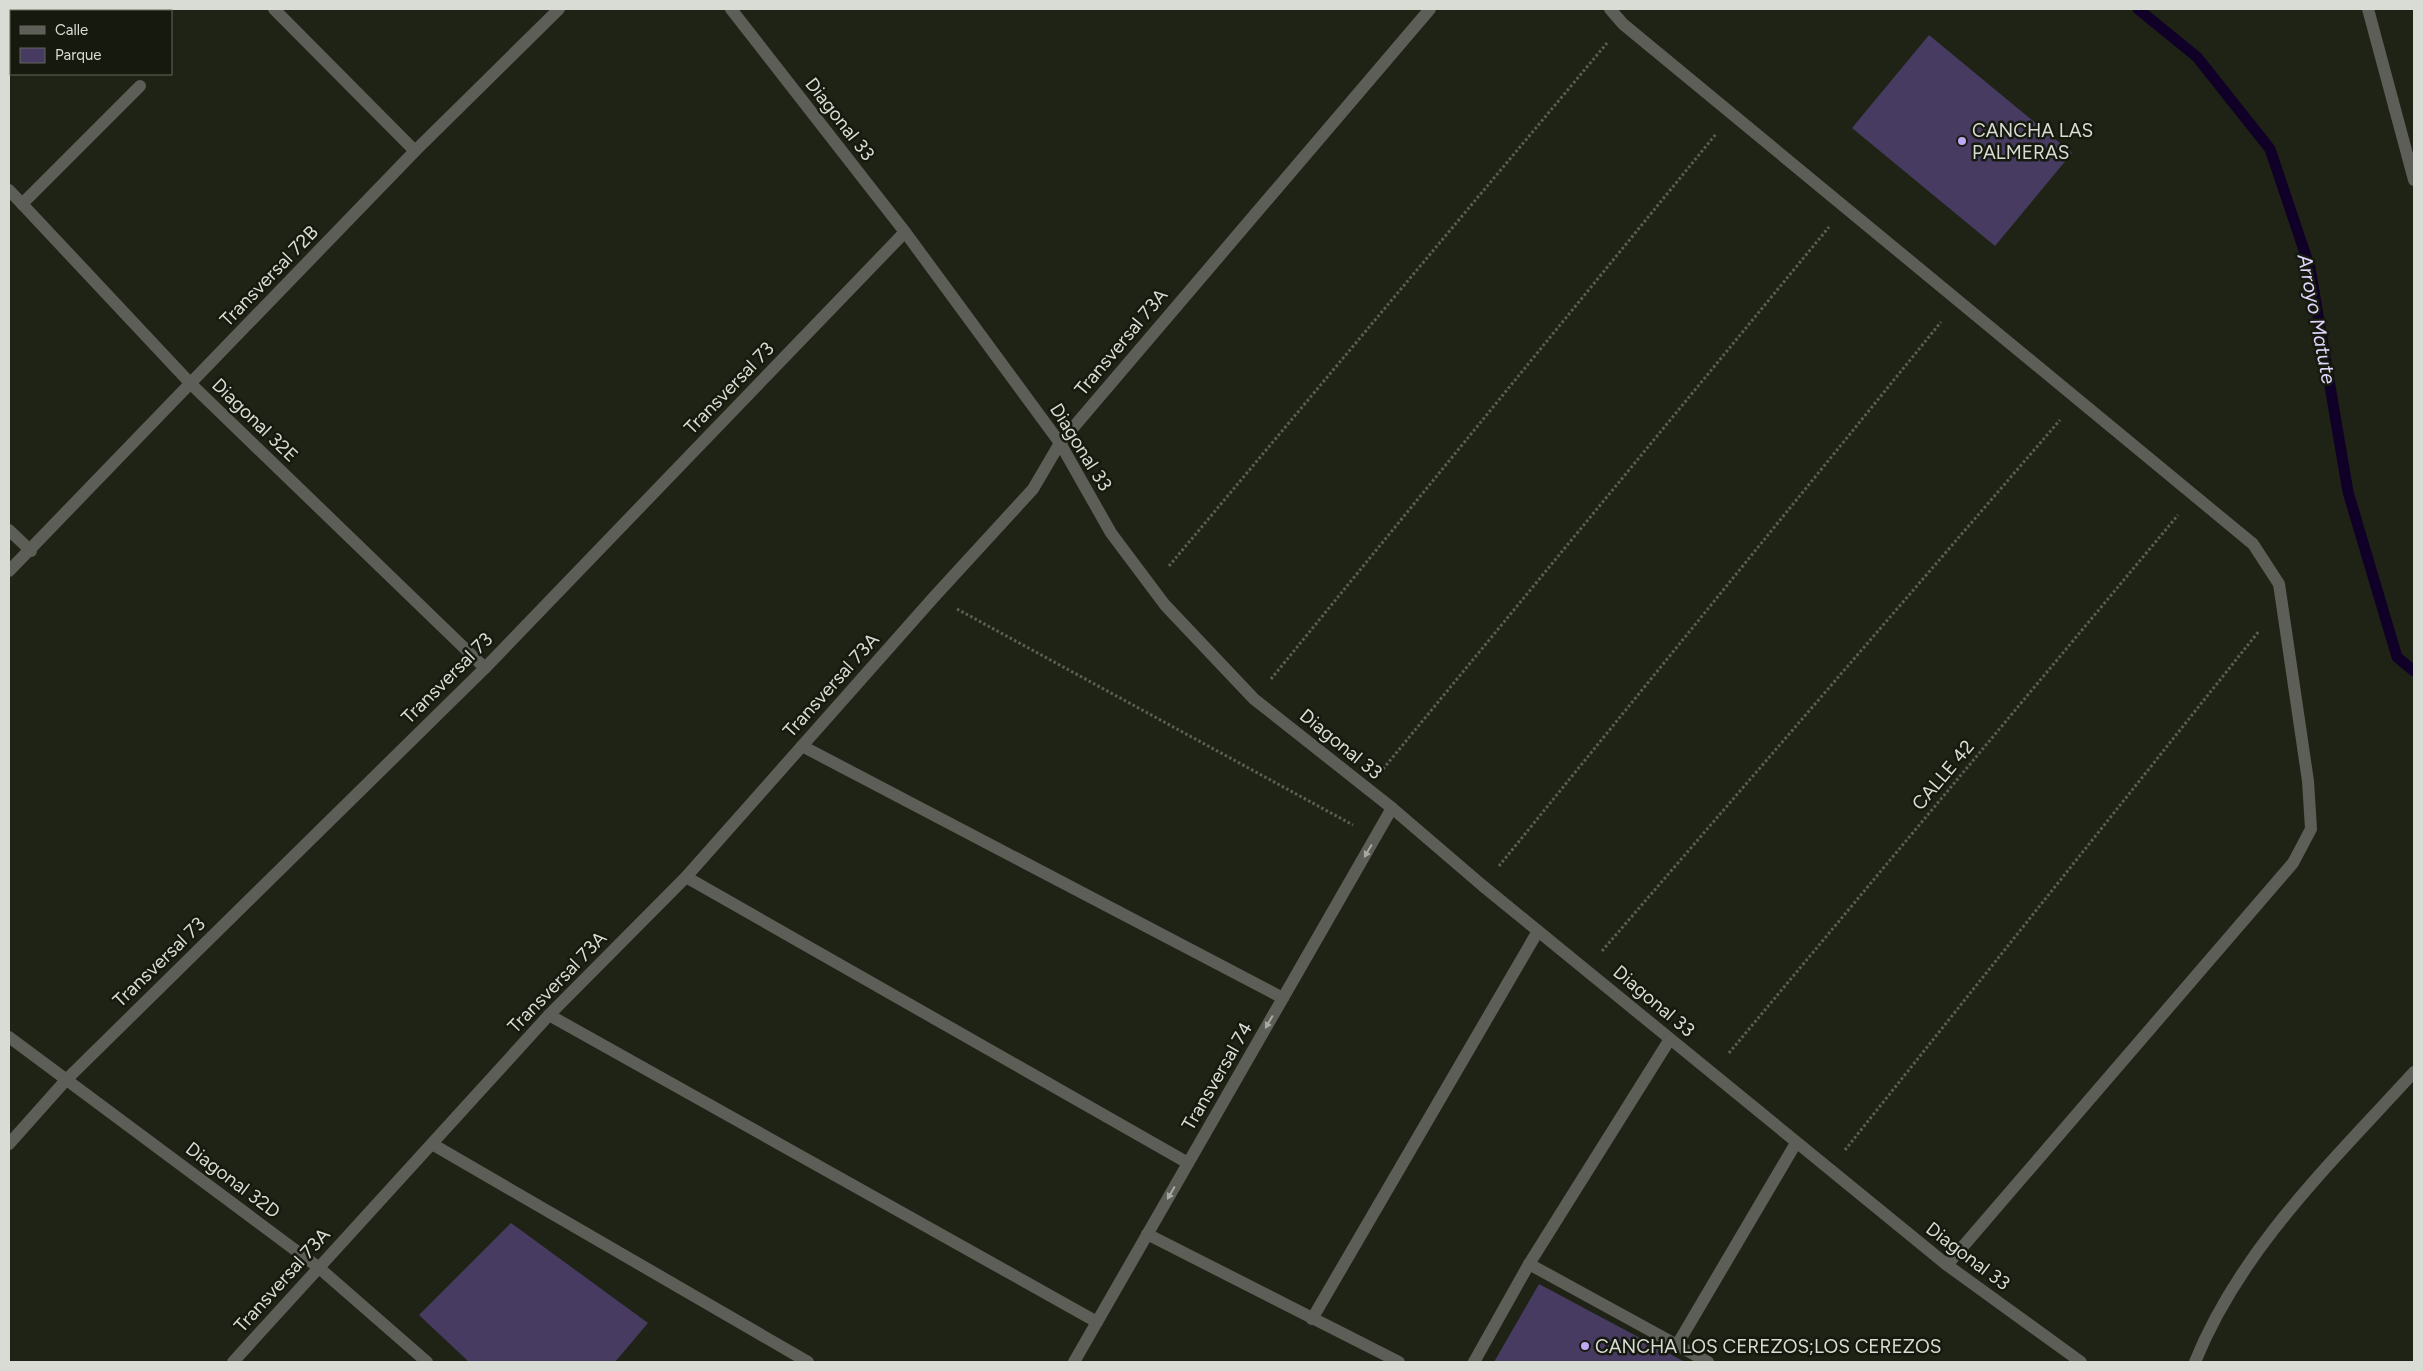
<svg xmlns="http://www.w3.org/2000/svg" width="2423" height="1371" font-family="Figtree,sans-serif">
<rect width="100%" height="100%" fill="#1f2316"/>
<g fill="#473b61">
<polygon points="1929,35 2072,153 1995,246 1852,128"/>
<polygon points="511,1223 648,1323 615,1362 469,1362 419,1315"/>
<polygon points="1539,1284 1685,1362 1494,1362"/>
</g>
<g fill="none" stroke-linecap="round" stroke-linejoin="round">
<polyline stroke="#100027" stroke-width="11" points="2138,9 2197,57 2270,149 2310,268 2348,492 2397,657 2414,671"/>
<g stroke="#5b5f54" stroke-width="3" stroke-dasharray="2.5 2.5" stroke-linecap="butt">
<polyline points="1169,566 1607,43"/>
<polyline points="957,609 1353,825"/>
<polyline points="1271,679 1716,134"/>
<polyline points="1383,769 1829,227"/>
<polyline points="1499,866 1941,322"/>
<polyline points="1602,951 2060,420"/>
<polyline points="1729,1053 2178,515"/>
<polyline points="1845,1150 2259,631"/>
</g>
<g stroke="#5c5e57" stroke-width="12">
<polyline points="9,530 31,551"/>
<path d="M2195 1362C2241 1248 2332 1162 2414 1072"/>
</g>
<g stroke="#5c5e57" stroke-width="12">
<polyline points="274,9 415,151"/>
<polyline points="731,9 905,232 1060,443 1111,533 1165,605 1254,699 1392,808 1483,886 1947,1265 2081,1362"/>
<polyline points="1610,9 1623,24 2253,544 2279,584 2308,781 2311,829 2293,863 1947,1265"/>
<polyline points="2368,9 2414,180"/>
<polyline points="9,190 191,384 485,668"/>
<polyline points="22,204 140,86"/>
<polyline points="9,571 415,151 559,9"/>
<polyline points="802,746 1283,998"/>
<polyline points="686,877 1188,1163"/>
<polyline points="549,1015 1097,1322"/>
<polyline points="9,1037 318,1267 427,1362"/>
<polyline points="9,1144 66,1080 485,668 905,232"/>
<polyline points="432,1144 808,1362"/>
<polyline points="1147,1234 1399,1362"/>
<polyline points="1529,1264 1708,1362"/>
<polyline points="1312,1319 1538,931"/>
<polyline points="1677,1345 1796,1143"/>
<polyline points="233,1362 549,1015 686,877 934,597 1033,489 1060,443 1430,9"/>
<polyline points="1074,1362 1392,808"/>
<polyline points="1474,1362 1529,1264 1670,1039"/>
</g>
</g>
<defs><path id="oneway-solid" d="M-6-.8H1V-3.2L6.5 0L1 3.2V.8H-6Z" transform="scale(1.25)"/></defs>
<g fill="#a7aaa2">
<use href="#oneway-solid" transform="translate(1368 851) rotate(120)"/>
<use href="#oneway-solid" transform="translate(1269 1022) rotate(120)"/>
<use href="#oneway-solid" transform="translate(1171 1193) rotate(120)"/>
</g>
<g fill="#bfa9f4" stroke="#16190d" stroke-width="2">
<circle cx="1962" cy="141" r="5"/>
<circle cx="1585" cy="1346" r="5"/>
</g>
<g text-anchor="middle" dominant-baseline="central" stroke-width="5" stroke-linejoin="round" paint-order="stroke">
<g font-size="19" fill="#d9dcd4" stroke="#16190d">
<text transform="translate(840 119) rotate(52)">Diagonal 33</text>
<text transform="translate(269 276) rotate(-46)">Transversal 72B</text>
<text transform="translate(1121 342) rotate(-50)">Transversal 73A</text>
<text transform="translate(729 388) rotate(-46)">Transversal 73</text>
<text transform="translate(255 420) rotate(44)">Diagonal 32E</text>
<text transform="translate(1081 447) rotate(58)">Diagonal 33</text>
<text transform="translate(447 678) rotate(-45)">Transversal 73</text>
<text transform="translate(831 685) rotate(-48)">Transversal 73A</text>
<text transform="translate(1341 744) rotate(39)">Diagonal 33</text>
<text transform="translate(1943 775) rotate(-50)">CALLE 42</text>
<text transform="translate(159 962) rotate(-44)">Transversal 73</text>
<text transform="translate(557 982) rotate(-46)">Transversal 73A</text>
<text transform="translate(1654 1001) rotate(40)">Diagonal 33</text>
<text transform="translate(1217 1076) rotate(-60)">Transversal 74</text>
<text transform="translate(233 1180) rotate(37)">Diagonal 32D</text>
<text transform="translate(1968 1256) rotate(37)">Diagonal 33</text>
<text transform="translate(282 1280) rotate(-48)">Transversal 73A</text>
</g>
<g font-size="19" fill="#d9dcd4" stroke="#16190d" text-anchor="start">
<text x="1972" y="130">CANCHA LAS<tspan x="1972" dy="22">PALMERAS</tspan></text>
<text x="1595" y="1346">CANCHA LOS CEREZOS;LOS CEREZOS</text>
</g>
<g font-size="20" font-style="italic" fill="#e0d6fc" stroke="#16190d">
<text transform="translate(2317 319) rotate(79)">Arroyo Matute</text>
</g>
</g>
<rect width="2423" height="1371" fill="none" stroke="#d9dcd4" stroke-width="20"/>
<rect x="10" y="10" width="162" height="65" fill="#16190d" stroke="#64675d"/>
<rect x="20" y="26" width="25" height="8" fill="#5c5e57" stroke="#64675d"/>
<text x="55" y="35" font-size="15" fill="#d9dcd4">Calle</text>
<rect x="20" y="48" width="25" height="15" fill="#473b61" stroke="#64675d"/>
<text x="55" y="60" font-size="15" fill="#d9dcd4">Parque</text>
</svg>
